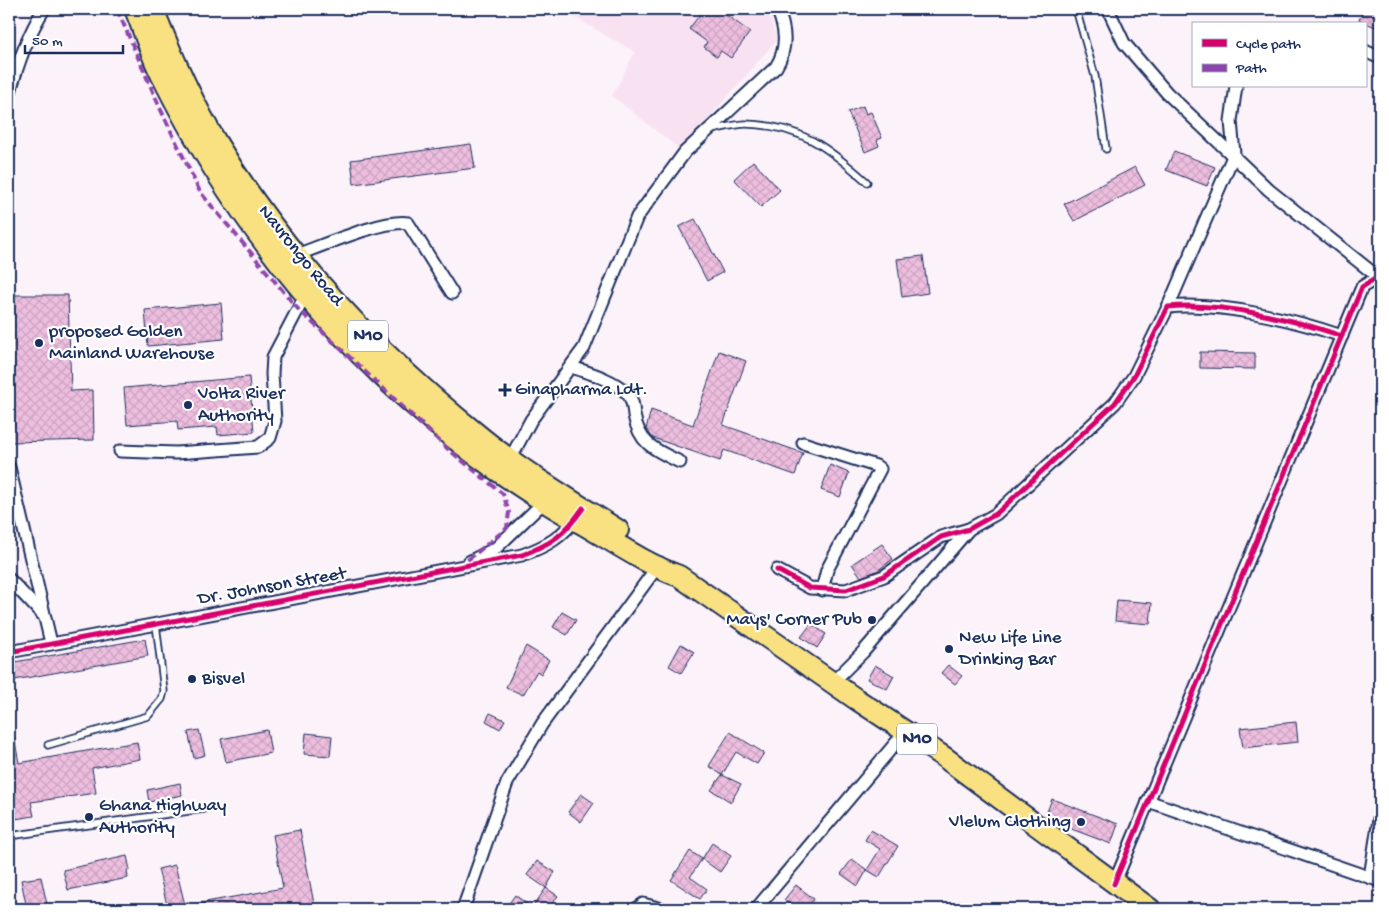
<svg xmlns="http://www.w3.org/2000/svg" width="1389" height="918" font-family="'Gochi Hand',sans-serif">
<defs>
<pattern id="building-cross-hatch" width="8" height="8" patternUnits="userSpaceOnUse" patternTransform="scale(1.25)"><rect width="8" height="8" fill="#eebedf"/><path d="M0 0l8 8M0 8l8-8" fill="none" stroke="#cca4c2"/></pattern>
</defs>
<rect width="100%" height="100%" fill="#fcf2f9"/>
<filter id="ink" filterUnits="userSpaceOnUse"><feTurbulence type="fractalNoise" baseFrequency=".02" numOctaves="2"/><feDisplacementMap in="SourceGraphic" scale="10" xChannelSelector="R" yChannelSelector="G"/><feConvolveMatrix kernelMatrix="1 2 1 2 8 2 1 2 1" color-interpolation-filters="sRGB"/></filter>
<g filter="url(#ink)">
<polygon fill="#f8e2f1" points="572,9 767,9 777,40 681,150 612,96 635,52 569,14"/>
<g fill="url(#building-cross-hatch)" stroke="#1b2f5e">
<polygon points="704,9 718,9 750,32 731,58 721,51 717,57 704,47 707,42 689,29"/>
<polygon points="1364,9 1372,9 1380,12 1380,29 1359,20"/>
<polygon points="863,106 866,114 871,112 882,138 877,140 879,146 865,152 848,112"/>
<polygon points="471,144 475,168 354,184 351,160"/>
<polygon points="1174,151 1215,167 1207,186 1166,170"/>
<polygon points="753,161 780,190 761,207 734,179"/>
<polygon points="1135,167 1145,185 1074,221 1064,204"/>
<polygon points="695,219 723,272 707,281 679,227"/>
<polygon points="923,256 928,293 902,297 897,259"/>
<polygon points="9,295 68,295 71,391 93,390 94,440 11,442"/>
<polygon points="221,303 224,339 148,346 145,310"/>
<polygon points="719,351 746,361 723,425 803,453 795,475 724,450 720,461 653,438 646,429 651,410 693,425"/>
<polygon points="1200,352 1255,353 1255,369 1200,368"/>
<polygon points="249,377 254,432 218,435 217,427 178,430 177,421 127,425 124,388"/>
<polygon points="830,465 849,473 840,497 821,490"/>
<polygon points="882,544 893,559 877,571 861,577 852,564"/>
<polygon points="1117,600 1152,603 1150,624 1115,621"/>
<polygon points="562,612 576,620 567,635 553,627"/>
<polygon points="811,624 826,634 817,648 801,637"/>
<polygon points="145,639 148,656 9,681 9,663"/>
<polygon points="681,644 694,652 681,673 669,666"/>
<polygon points="526,646 549,660 541,674 537,671 523,695 506,687"/>
<polygon points="875,665 894,676 887,689 867,679"/>
<polygon points="948,665 962,676 955,684 941,673"/>
<polygon points="490,713 505,720 500,729 486,721"/>
<polygon points="1296,722 1298,742 1243,748 1240,728"/>
<polygon points="199,730 205,755 194,758 188,732"/>
<polygon points="267,730 271,753 226,762 221,739"/>
<polygon points="730,732 764,753 757,764 736,752 722,775 709,766"/>
<polygon points="306,733 332,736 330,756 304,754"/>
<polygon points="14,736 19,763 137,742 140,759 92,768 96,793 31,802 34,816 9,820 9,737"/>
<polygon points="722,775 741,784 731,802 711,790"/>
<polygon points="180,783 182,795 149,802 147,790"/>
<polygon points="581,794 594,803 581,822 568,812"/>
<polygon points="1052,799 1118,824 1111,844 1053,822 1045,817"/>
<polygon points="300,830 314,904 287,909 195,909 195,904 283,888 273,835"/>
<polygon points="871,830 898,846 879,877 867,870 880,849 865,840"/>
<polygon points="712,843 731,856 720,872 702,859"/>
<polygon points="690,851 702,859 690,877 707,889 700,899 671,880"/>
<polygon points="127,856 130,870 127,870 128,878 68,890 63,870"/>
<polygon points="852,859 867,870 858,886 841,874"/>
<polygon points="537,861 555,872 546,888 527,875"/>
<polygon points="175,865 186,909 168,909 158,869"/>
<polygon points="41,877 48,909 27,909 21,880"/>
<polygon points="796,885 814,899 806,909 796,909 784,900"/>
<polygon points="546,888 558,896 548,909 505,909 515,895 532,908"/>
</g>
<g fill="none" stroke-linecap="round" stroke-linejoin="round">
<g stroke="#1b2f5e" stroke-width="9">
<g id="lane">
<polyline points="1076,9 1095,76 1106,149"/>
<path d="M712 130C723 128 735 124 746 124 800 125 829 148 867 182"/>
<polyline points="48,745 148,716 162,699 164,691 156,624"/>
<polyline points="9,836 204,809"/>
</g>
</g>
<g stroke="#1b2f5e" stroke-width="15">
<g id="street">
<polyline points="1108,9 1124,43 1167,93 1269,190 1378,277"/>
<polyline points="1365,51 1380,58"/>
<path d="M9 96C17 65 27 36 44 9"/>
<path d="M296 255C322 246 383 219 408 223L452 293"/>
<polyline points="1168,307 1234,154 1231,121 1236,86"/>
<path d="M571 367C590 373 612 379 627 393 633 399 633 407 634 415 639 444 655 450 680 462"/>
<polyline points="803,443 876,466 880,469 827,570 822,590"/>
<polyline points="120,451 176,453 258,447 270,438 275,421 272,374 273,357 308,290"/>
<path d="M510 459 531 420 584 348 637 217 685 152 776 67C788 48 786 29 777 9"/>
<polyline points="9,467 51,643"/>
<polyline points="469,562 496,548 547,499"/>
<path d="M777 570 810 588 846 590 884 576 941 537 969 529 996 514 1115 403 1134 376 1168 307C1220 302 1292 319 1342 336"/>
<polyline points="9,579 44,616"/>
<path d="M9 652 522 555C547 546 563 537 578 515"/>
<polyline points="832,683 863,652 969,529"/>
<polyline points="1148,801 1380,881"/>
<polyline points="1370,877 1380,813"/>
<polyline points="1114,884 1362,287 1380,276"/>
<polyline points="463,909 507,783 542,724 660,563"/>
<polyline points="636,909 643,904 662,909"/>
<polyline points="756,909 905,732"/>
</g>
</g>
<g stroke="#1b2f5e" stroke-width="24">
<g id="highway">
<path d="M135 9C144 31 151 55 162 76 254 261 399 421 579 522 613 541 643 563 679 576L856 699 944 757 1150 909"/>
<path d="M153 9C171 54 191 100 216 142 285 256 379 356 483 439 525 473 572 501 618 530"/>
</g>
</g>
<use href="#lane" stroke="#fff" stroke-width="5.5"/>
<use href="#street" stroke="#fff" stroke-width="11"/>
<use href="#highway" stroke="#f9e181" stroke-width="20"/>
<polyline stroke="#8e44ad" stroke-width="4" stroke-dasharray="8 4" stroke-linecap="butt" points="117,9 161,110 200,192 298,309 448,449 503,494 509,512 507,528 464,563"/>
<g stroke="#fff" stroke-width="8">
<g id="cycleway">
<path d="M777 570 810 588 846 590 884 576 941 537 969 529 996 514 1115 403 1134 376 1168 307C1220 302 1292 319 1342 336"/>
<path d="M9 652 522 555C553 543 564 535 583 508"/>
<polyline points="1114,884 1362,287 1380,276"/>
</g>
</g>
<use href="#cycleway" stroke="#d6006c" stroke-width="5"/>
</g>
</g>
<g fill="#1b2f5e" stroke="#fff" stroke-width="2">
<circle cx="39" cy="343" r="5"/>
<path d="M502.5 382.5h5v5h5v5h-5v5h-5v-5h-5v-5h5z"/>
<circle cx="188" cy="405" r="5"/>
<circle cx="872" cy="620" r="5"/>
<circle cx="949" cy="649" r="5"/>
<circle cx="192" cy="679" r="5"/>
<circle cx="89" cy="817" r="5"/>
<circle cx="1081" cy="822" r="5"/>
</g>
<g text-anchor="middle" dominant-baseline="central" stroke-width="4.5" stroke-linejoin="round" paint-order="stroke">
<g fill="#fff" stroke="#5f6d8e" stroke-width="1">
<rect x="348" y="320.5" width="40" height="31" rx="4"/>
<rect x="897" y="723.5" width="40" height="31" rx="4"/>
</g>
<g font-size="18" font-weight="bold" fill="#1b2f5e">
<text x="368" y="336">N10</text>
<text x="917" y="739">N10</text>
</g>
<g font-size="19" fill="#1b2f5e" stroke="#fff">
<text transform="translate(300 256) rotate(51)">Navrongo Road</text>
<text transform="translate(272 587) rotate(-10)">Dr. Johnson Street</text>
</g>
<g font-size="19" fill="#1b2f5e" stroke="#fff" text-anchor="start">
<text x="49" y="332">proposed Golden<tspan x="49" dy="22">Mainland Warehouse</tspan></text>
<text x="515" y="390">Ginapharma Ldt.</text>
<text x="198" y="394">Volta River<tspan x="198" dy="22">Authority</tspan></text>
<text x="862" y="620" text-anchor="end">Mays' Corner Pub</text>
<text x="959" y="638">New Life Line<tspan x="959" dy="22">Drinking Bar</tspan></text>
<text x="202" y="679">Bisvel</text>
<text x="99" y="806">Ghana Highway<tspan x="99" dy="22">Authority</tspan></text>
<text x="1071" y="822" text-anchor="end">Vlelum Clothing</text>
</g>
</g>
<rect width="1389" height="918" fill="none" stroke="#fff" stroke-width="30"/>
<rect x="15" y="15" width="1359" height="888" fill="none" stroke="#1b2f5e" stroke-width="2" filter="url(#ink)"/>
<rect x="1192" y="22" width="175" height="65" fill="#ffffff" stroke="#a4acbf"/>
<rect x="1202" y="39" width="25" height="8" fill="#d6006c" stroke="#a4acbf"/>
<text x="1236" y="48" font-size="15" fill="#1b2f5e">Cycle path</text>
<rect x="1202" y="64" width="25" height="8" fill="#8e44ad" stroke="#a4acbf"/>
<text x="1236" y="72" font-size="15" fill="#1b2f5e">Path</text>
<path d="M25 45v8h98v-8" fill="none" stroke="#1b2f5e" stroke-width="2.5"/>
<text x="32" y="45" font-size="15" fill="#1b2f5e" stroke="#ffffff" stroke-width="4" paint-order="stroke">50 m</text>
</svg>
